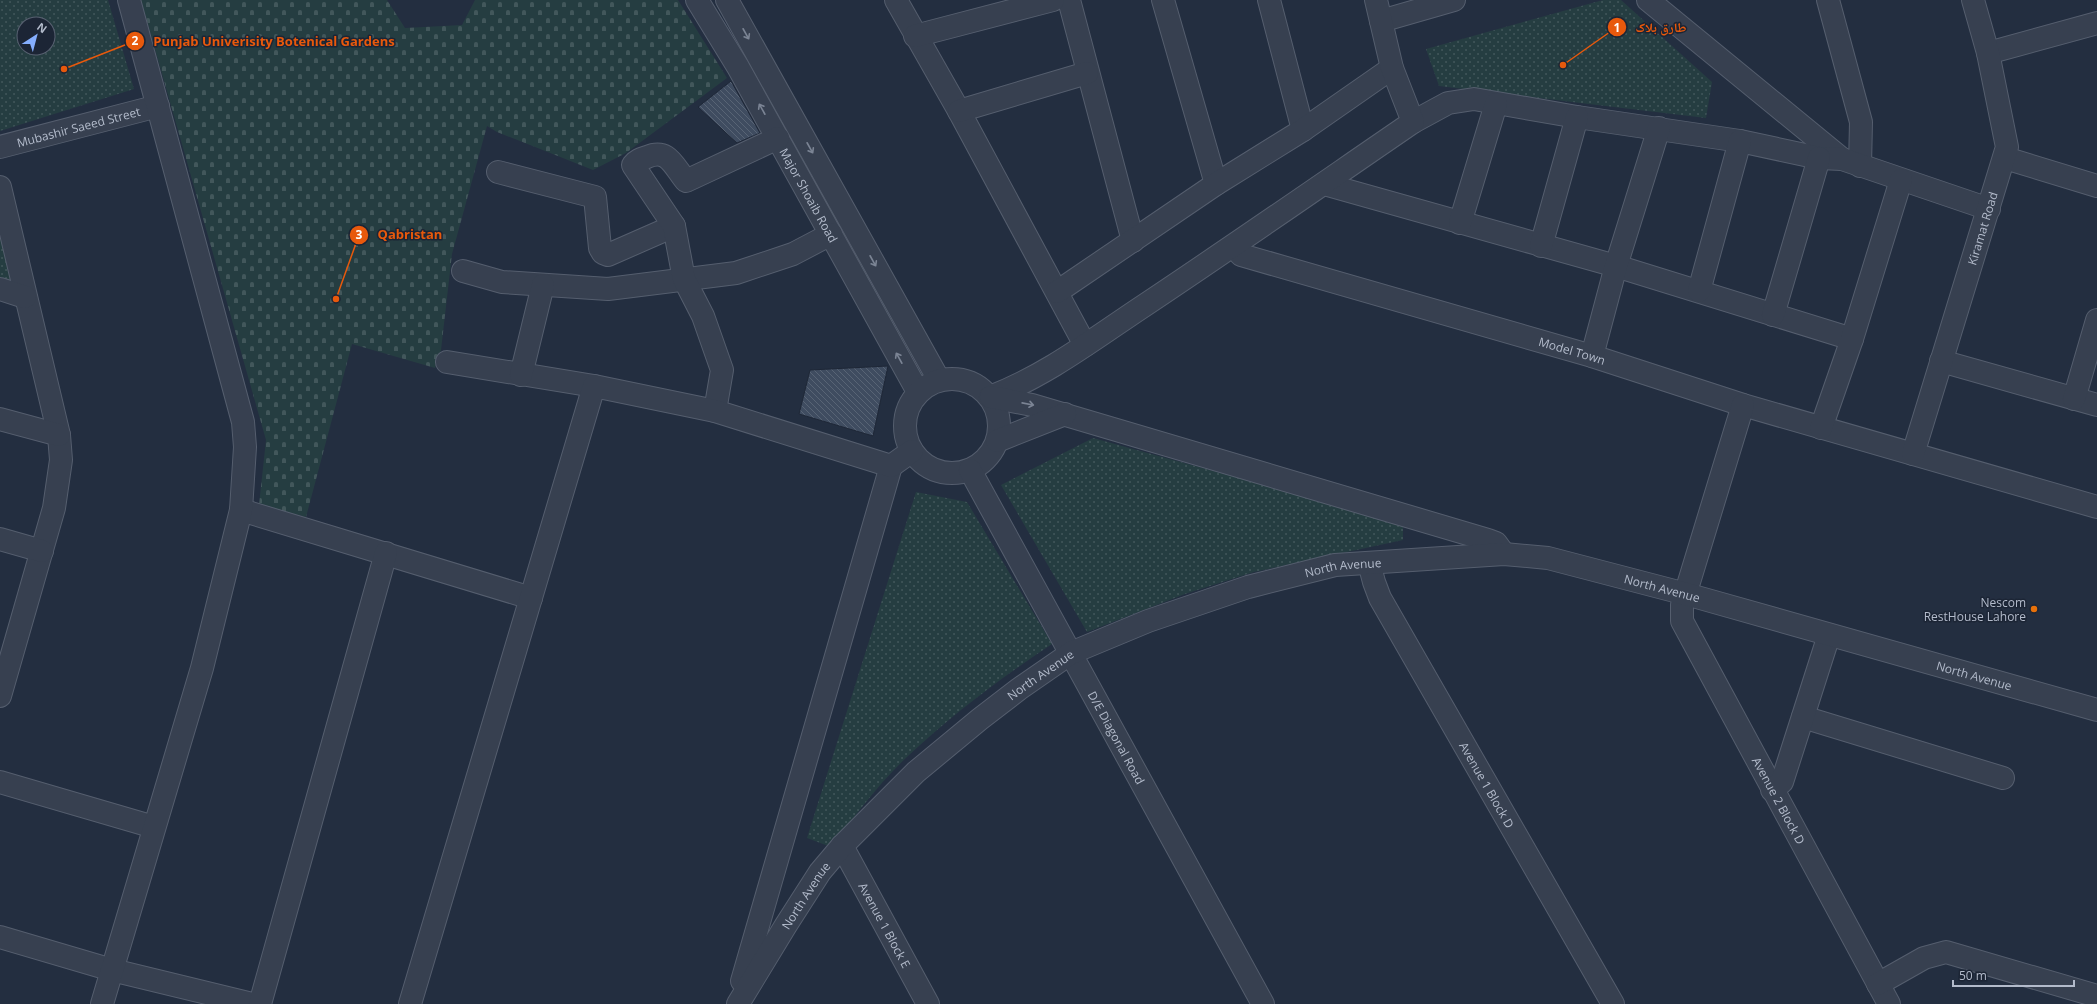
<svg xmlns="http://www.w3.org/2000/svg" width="2097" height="1004" font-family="'Open Sans','Noto Naskh Arabic',sans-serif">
<defs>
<pattern id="cemetery-stones" width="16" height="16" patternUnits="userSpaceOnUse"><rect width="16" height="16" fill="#253d41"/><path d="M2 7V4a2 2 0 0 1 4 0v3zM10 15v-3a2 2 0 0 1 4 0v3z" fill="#42575b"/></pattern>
<pattern id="park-dots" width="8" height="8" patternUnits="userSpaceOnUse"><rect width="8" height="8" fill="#253d41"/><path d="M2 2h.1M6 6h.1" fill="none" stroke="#42575b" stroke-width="1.8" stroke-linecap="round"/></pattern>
<pattern id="building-back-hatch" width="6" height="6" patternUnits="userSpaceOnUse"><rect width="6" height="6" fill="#3f4c60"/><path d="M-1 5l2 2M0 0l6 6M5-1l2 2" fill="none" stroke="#586475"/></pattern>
</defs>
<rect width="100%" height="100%" fill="#232e40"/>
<polygon fill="url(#cemetery-stones)" points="141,0 387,0 405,28 462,25 475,0 678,0 727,78 626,153 593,170 497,132 487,126 452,254 441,350 435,368 352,344 306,517 259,505 266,440"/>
<g fill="url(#park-dots)" fill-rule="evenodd">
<path d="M0 0H108L134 89 0 131ZM24 24H48V48H24Z"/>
<polygon points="1603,0 1621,0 1712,82 1706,118 1439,86 1426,49"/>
<polygon points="0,187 25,297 0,289"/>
<polygon points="1093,438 1403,523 1403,540 1254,572 1185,594 1087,632 1001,485"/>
<path d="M916 492 967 502 1052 644C1001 678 953 714 908 756 879 783 855 816 831 847L807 838Z"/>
</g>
<g fill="url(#building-back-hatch)" stroke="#1e2737">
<polygon points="731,81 760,133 737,143 698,107"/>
<polygon points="888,366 873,436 799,414 810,370"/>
</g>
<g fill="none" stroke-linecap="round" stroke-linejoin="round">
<g stroke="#555e6e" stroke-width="24">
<g id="minor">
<path id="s1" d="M697 0 738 67 918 392"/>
<polyline points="727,0 939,380"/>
<polyline points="896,0 959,111 1085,345"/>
<polyline points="1069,0 1133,241"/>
<polyline points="1163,0 1216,184"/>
<polyline points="1269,0 1303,130"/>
<polyline points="1648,0 1842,159"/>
<polyline points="1828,0 1861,122 1860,166"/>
<polyline points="1381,21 1454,0"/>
<polyline points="915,36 1053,0"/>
<polyline points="1988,53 2097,23"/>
<polyline points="959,111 1087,73"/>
<polyline points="1413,122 1448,103 1474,99 1577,117 1740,141 1819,158 1842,159 1989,209"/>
<path id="s2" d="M0 147 158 106"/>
<polyline points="2005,158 2097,186"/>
<polyline points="498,172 595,197 600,248 603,253 608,255 674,226"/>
<polyline points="1324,184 1616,266 1852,339"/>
<polyline points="0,187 59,435 61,460 54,508 0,696"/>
<polyline points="1460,223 1496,104"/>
<path id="s3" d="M1234 246 1241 255 1592 356 1743 405 2097 507"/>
<polyline points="1541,246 1577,117"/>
<polyline points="463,271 502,282 608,289 736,273 793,254 831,234"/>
<polyline points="0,289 25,297"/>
<polyline points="1699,291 1740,141"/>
<polyline points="1057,292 1216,184 1303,130 1392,68"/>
<polyline points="1773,315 1819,158"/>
<polyline points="1592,356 1616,266 1659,128"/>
<polyline points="1941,361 2097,405"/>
<polyline points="447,362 594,386"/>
<polyline points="521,375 543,285"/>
<circle cx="952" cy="426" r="47"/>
<path d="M990 397C1046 376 1095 338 1145 305 1235 245 1324 183 1413 122L1392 68 1376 0"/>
<polyline points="991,397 1032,405 1488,540 1496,543 1504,554"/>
<polyline points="2074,399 2097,320"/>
<path id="s4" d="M1743 405 1682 605V621L1889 1004"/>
<path d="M715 411 722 370 703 316 684 279 674 226 633 165C637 160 641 159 647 157 668 148 673 165 686 181L778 138"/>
<polyline points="0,419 59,435"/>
<polyline points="1821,428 1852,339 1901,180"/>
<polyline points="997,441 1065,414"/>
<path id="s5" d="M1913 454 2007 147 1988 53 1973 0"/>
<path id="s6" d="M970 470 1263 1004"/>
<polyline points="241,510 531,598"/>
<polyline points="0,539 42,551"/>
<path id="s7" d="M1369 563 1374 582 1380 598 1613 1004"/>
<polyline points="1803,717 2003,778"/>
<polyline points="0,782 154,827"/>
<polyline points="1772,790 1782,782 1829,635"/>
<path id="s8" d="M842 846 928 1004"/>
<polyline points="0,937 112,970 252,1004"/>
<polyline points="742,981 891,466"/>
<polyline points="1878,984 1924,958 1946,952 2097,996"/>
<polyline points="102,1004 202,668 241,510 245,447 243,422 129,0"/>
<polyline points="260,1004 386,553"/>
<polyline points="410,1004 594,386 715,411 891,466 912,451"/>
<path id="s9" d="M738 1004 786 925 820 872 842 846 916 772 980 719 1019 689 1071 653 1148 621 1248 587 1335 565 1504 554 1548 558 1686 594 2097 710"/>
</g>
</g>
<use href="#minor" stroke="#374050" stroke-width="22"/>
</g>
<defs><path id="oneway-shaft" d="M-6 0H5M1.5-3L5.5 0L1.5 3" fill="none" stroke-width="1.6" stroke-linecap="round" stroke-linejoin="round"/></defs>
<g stroke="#7b8494">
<use href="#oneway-shaft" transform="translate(746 34) rotate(61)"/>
<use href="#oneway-shaft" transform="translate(762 109) rotate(-119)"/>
<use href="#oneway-shaft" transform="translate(810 148) rotate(61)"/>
<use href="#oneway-shaft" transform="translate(873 261) rotate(61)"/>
<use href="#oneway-shaft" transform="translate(899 358) rotate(-119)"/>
<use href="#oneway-shaft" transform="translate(1028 404) rotate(11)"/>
</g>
<circle fill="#e8710a" stroke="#1c2535" stroke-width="1.5" cx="2034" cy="609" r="4"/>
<g text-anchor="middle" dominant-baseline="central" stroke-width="3" stroke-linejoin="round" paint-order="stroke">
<g font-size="12" fill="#b3bbcb" stroke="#1c2535">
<text stroke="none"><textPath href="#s2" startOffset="81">Mubashir Saeed Street</textPath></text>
<text stroke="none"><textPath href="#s1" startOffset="225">Major Shoaib Road</textPath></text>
<text stroke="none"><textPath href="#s5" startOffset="236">Kiramat Road</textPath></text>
<text stroke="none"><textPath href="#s3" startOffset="356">Model Town</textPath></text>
<text stroke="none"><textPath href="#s9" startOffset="776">North Avenue</textPath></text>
<text stroke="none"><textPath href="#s9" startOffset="1100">North Avenue</textPath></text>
<text stroke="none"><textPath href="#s9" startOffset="1424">North Avenue</textPath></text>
<text stroke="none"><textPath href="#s9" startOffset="452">North Avenue</textPath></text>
<text stroke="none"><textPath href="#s6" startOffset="305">D/E Diagonal Road</textPath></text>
<text stroke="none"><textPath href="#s7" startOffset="252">Avenue 1 Block D</textPath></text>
<text stroke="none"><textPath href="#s4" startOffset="429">Avenue 2 Block D</textPath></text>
<text stroke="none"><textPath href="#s9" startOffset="128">North Avenue</textPath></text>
<text stroke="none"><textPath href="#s8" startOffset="90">Avenue 1 Block E</textPath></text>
</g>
<g font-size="12" fill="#b3bbcb" stroke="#1c2535" text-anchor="end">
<text x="2026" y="602">Nescom<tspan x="2026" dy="14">RestHouse Lahore</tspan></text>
</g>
</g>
<path fill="none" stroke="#e8590c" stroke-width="1.5" d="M1563 65L1617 27M64 69L135 41M336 299L359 235"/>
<g fill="#e8590c" stroke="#1c2535" stroke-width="1.5">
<circle cx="1563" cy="65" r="4"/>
<circle cx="64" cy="69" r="4"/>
<circle cx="336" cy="299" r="4"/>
<circle cx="1617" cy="27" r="10"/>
<circle cx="135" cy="41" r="10"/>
<circle cx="359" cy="235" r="10"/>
</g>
<g font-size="12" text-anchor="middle" font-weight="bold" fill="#fff">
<text x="1617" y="32">1</text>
<text x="135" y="45">2</text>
<text x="359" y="239">3</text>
</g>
<g font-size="13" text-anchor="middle" font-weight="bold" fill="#e8590c" stroke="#1c2535" stroke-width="3" stroke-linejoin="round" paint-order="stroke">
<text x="1661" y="32">طارق بلاک</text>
<text x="274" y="46">Punjab Univerisity Botenical Gardens</text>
<text x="410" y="239">Qabristan</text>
</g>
<g transform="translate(36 36) rotate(36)"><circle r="19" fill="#1c2535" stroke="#586171"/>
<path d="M0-3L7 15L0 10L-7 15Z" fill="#85aefe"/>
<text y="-6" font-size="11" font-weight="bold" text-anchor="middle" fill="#b3bbcb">N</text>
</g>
<path d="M1953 980v6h121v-6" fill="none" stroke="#b3bbcb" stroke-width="2"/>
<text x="1959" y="980" font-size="12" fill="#b3bbcb" stroke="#1c2535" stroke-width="3" paint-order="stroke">50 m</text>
</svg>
